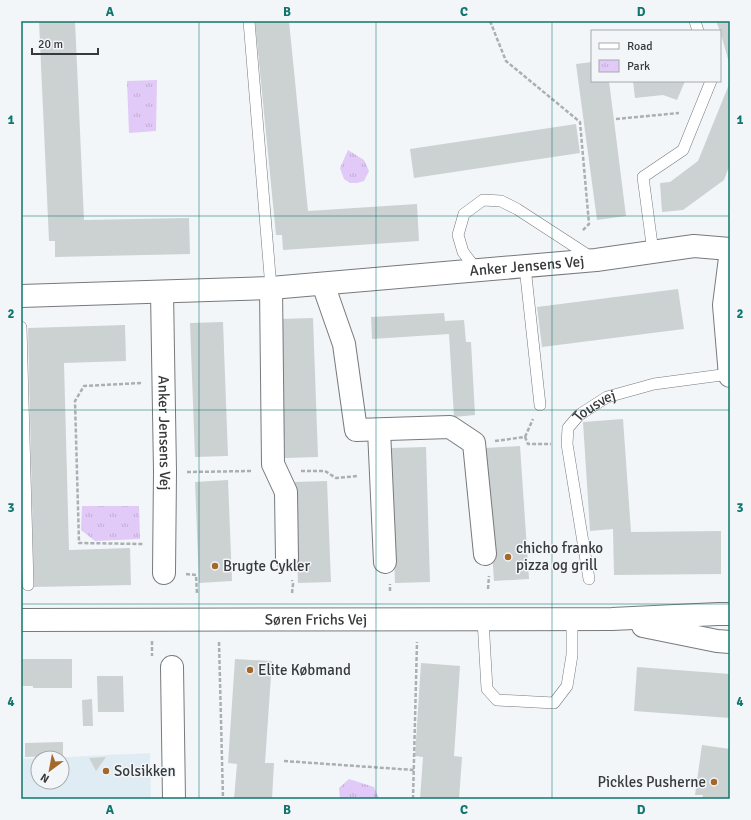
<svg xmlns="http://www.w3.org/2000/svg" width="751" height="820" font-family="Signika,sans-serif">
<defs>
<pattern id="park-tufts" width="24" height="20" patternUnits="userSpaceOnUse"><rect width="24" height="20" fill="#e1c9f8"/><path d="M3 7l-1-3M5 7V3M7 7l1-3M15 17l-1-3M17 17v-4M19 17l1-3" fill="none" stroke="#c2add5"/></pattern>
</defs>
<rect width="100%" height="100%" fill="#f2f6f9"/>
<polygon fill="#e0ecf3" points="150,753 151,799 21,799 21,759 38,758 38,782 62,782 62,758 46,758"/>
<g fill="url(#park-tufts)">
<polygon points="157,80 156,131 129,133 127,81"/>
<polygon points="348,150 364,160 369,171 364,181 357,183 350,183 344,179 340,168"/>
<polygon points="82,506 139,506 140,539 95,541 81,530"/>
<polygon points="349,779 374,787 379,799 340,799 339,788"/>
</g>
<g fill="#ccd1d2">
<polygon points="39,21 75,21 84,220 189,218 190,254 55,257 55,241 49,241"/>
<polygon points="255,21 289,21 308,211 417,204 419,241 283,250 282,235 276,235"/>
<polygon points="716,21 730,21 730,66 720,31"/>
<polygon points="592,62 592,81 609,81 626,216 597,220 576,64"/>
<polygon points="633,81 685,81 677,100 663,95 635,98"/>
<polygon points="730,82 730,164 724,180 683,210 662,212 660,183 670,182 698,161"/>
<polygon points="576,124 580,153 414,178 410,149"/>
<polygon points="678,289 684,329 542,347 537,307"/>
<polygon points="444,313 445,321 464,320 466,342 471,342 475,415 454,417 449,334 372,339 371,317"/>
<polygon points="313,318 318,457 285,458 279,319"/>
<polygon points="223,322 228,456 195,457 190,323"/>
<polygon points="125,325 126,361 64,363 69,550 130,548 131,585 34,587 28,328"/>
<polygon points="623,419 631,532 721,531 721,574 614,575 613,529 590,531 583,422"/>
<polygon points="520,446 529,579 494,581 485,448"/>
<polygon points="426,447 430,582 395,583 390,448"/>
<polygon points="228,480 232,581 199,583 195,482"/>
<polygon points="327,481 331,582 298,583 295,482"/>
<polygon points="21,659 72,659 72,688 33,688 33,681 33,686 21,686"/>
<polygon points="235,659 272,661 265,763 274,763 272,799 234,799 237,764 228,763"/>
<polygon points="421,663 460,666 454,756 462,757 459,799 420,799 423,757 415,756"/>
<polygon points="637,667 730,674 730,718 634,711"/>
<polygon points="97,676 123,676 124,712 98,712"/>
<polygon points="92,699 93,726 83,726 82,700"/>
<polygon points="63,742 63,756 25,757 25,743"/>
<polygon points="702,745 730,749 730,799 702,799 703,795 695,795"/>
<polygon points="106,757 96,771 89,758"/>
</g>
<g fill="none" stroke-linecap="round" stroke-linejoin="round">
<g stroke="#777a7d" stroke-width="12">
<g id="lane">
<polyline points="249,21 271,288"/>
<polyline points="695,21 698,31"/>
<polyline points="653,252 643,177 683,150 711,81"/>
<polyline points="525,267 540,405"/>
<polyline points="477,270 463,252 458,235 464,214 483,200 501,201 517,209 594,259"/>
<polyline points="21,327 28,585"/>
<path id="s1" d="M589 579 567 444 568 428 579 415 607 397 654 384 729 374"/>
<polyline points="483,620 487,689 497,700 554,703 567,686 572,655 572,620"/>
</g>
</g>
<g stroke="#777a7d" stroke-width="24">
<g id="street">
<polyline points="730,258 724,305 730,376"/>
<polyline points="323,284 344,344 356,430 450,427 474,443 485,554"/>
<polyline points="271,288 273,464 286,492 287,559"/>
<path id="s2" d="M162 292 165 472 164 573"/>
<path id="s3" d="M21 296 271 288 596 260 694 246 730 249"/>
<polyline points="379,430 385,562"/>
<polyline points="172,667 174,799"/>
</g>
</g>
<g stroke="#777a7d" stroke-width="24">
<g id="secondary">
<path id="s4" d="M21 620 612 619 718 614H730"/>
<polyline points="643,626 717,641 730,642"/>
</g>
</g>
<g stroke="#acafb2" stroke-width="2.5" stroke-dasharray="4 2" stroke-linecap="butt">
<polyline points="490,21 506,61 580,122 589,224 582,231"/>
<polyline points="616,119 679,113"/>
<polyline points="141,383 84,386 75,401 79,543 143,544"/>
<polyline points="525,437 533,419"/>
<polyline points="495,441 525,437 528,444 551,444"/>
<polyline points="301,471 325,471 336,478 358,476"/>
<polyline points="187,472 252,471"/>
<polyline points="186,574 196,575 197,594"/>
<polyline points="488,589 489,576"/>
<polyline points="390,591 390,584"/>
<polyline points="292,593 293,584 292,580"/>
<polyline points="152,641 152,656"/>
<polyline points="219,642 223,799"/>
<polyline points="284,761 414,770"/>
<polyline points="413,799 417,642"/>
</g>
<use href="#lane" stroke="#fff" stroke-width="11"/>
<use href="#street" stroke="#fff" stroke-width="22"/>
<use href="#secondary" stroke="#fff" stroke-width="22"/>
</g>
<path fill="none" stroke="#0f766e" stroke-width="1" stroke-opacity="0.55" d="M199 21V799M376 21V799M552 21V799M21 216H730M21 410H730M21 604H730"/>
<g fill="#a3682a" stroke="#f2f6f9" stroke-width="1.5">
<circle cx="508" cy="557" r="4"/>
<circle cx="215" cy="566" r="4"/>
<circle cx="250" cy="670" r="4"/>
<circle cx="106" cy="771" r="4"/>
<circle cx="714" cy="782" r="4"/>
</g>
<g text-anchor="middle" dominant-baseline="central" stroke-width="3" stroke-linejoin="round" paint-order="stroke">
<g font-size="15" fill="#37393a" stroke="#f2f6f9">
<text stroke="none"><textPath href="#s3" startOffset="507">Anker Jensens Vej</textPath></text>
<text stroke="none"><textPath href="#s1" startOffset="188">Tousvej</textPath></text>
<text stroke="none"><textPath href="#s2" startOffset="141">Anker Jensens Vej</textPath></text>
<text stroke="none"><textPath href="#s4" startOffset="295">Søren Frichs Vej</textPath></text>
</g>
<g font-size="15" fill="#37393a" stroke="#f2f6f9" text-anchor="start">
<text x="516" y="548">chicho franko<tspan x="516" dy="17">pizza og grill</tspan></text>
<text x="223" y="566">Brugte Cykler</text>
<text x="258" y="670">Elite Købmand</text>
<text x="114" y="771">Solsikken</text>
<text x="706" y="782" text-anchor="end">Pickles Pusherne</text>
</g>
</g>
<rect width="751" height="820" fill="none" stroke="#f2f6f9" stroke-width="44"/>
<rect x="591" y="30" width="130" height="52" fill="#f2f6f9" stroke="#a7aaad"/>
<rect x="599" y="43" width="20" height="6" fill="#ffffff" stroke="#a7aaad"/>
<text x="627" y="50" font-size="12" fill="#37393a">Road</text>
<rect x="599" y="60" width="20" height="12" fill="url(#park-tufts)" stroke="#a7aaad"/>
<text x="627" y="70" font-size="12" fill="#37393a">Park</text>
<g transform="translate(50 770) rotate(212)"><circle r="19" fill="#f2f6f9" stroke="#a7aaad"/>
<path d="M0-3L7 15L0 10L-7 15Z" fill="#a3682a"/>
<text y="-6" font-size="11" font-weight="bold" text-anchor="middle" fill="#37393a">N</text>
</g>
<path d="M32 48v6h66v-6" fill="none" stroke="#37393a" stroke-width="2"/>
<text x="38" y="48" font-size="12" fill="#37393a" stroke="#f2f6f9" stroke-width="3" paint-order="stroke">20 m</text>
<rect x="22" y="22" width="707" height="776" fill="none" stroke="#0f766e" stroke-width="1.5"/>
<g font-size="13" text-anchor="middle" font-weight="bold" fill="#0f766e">
<text x="110" y="16">A</text>
<text x="287" y="16">B</text>
<text x="464" y="16">C</text>
<text x="641" y="16">D</text>
<text x="11" y="124">1</text>
<text x="740" y="124">1</text>
<text x="11" y="318">2</text>
<text x="740" y="318">2</text>
<text x="11" y="512">3</text>
<text x="740" y="512">3</text>
<text x="11" y="706">4</text>
<text x="740" y="706">4</text>
<text x="110" y="814">A</text>
<text x="287" y="814">B</text>
<text x="464" y="814">C</text>
<text x="641" y="814">D</text>
</g>
</svg>
